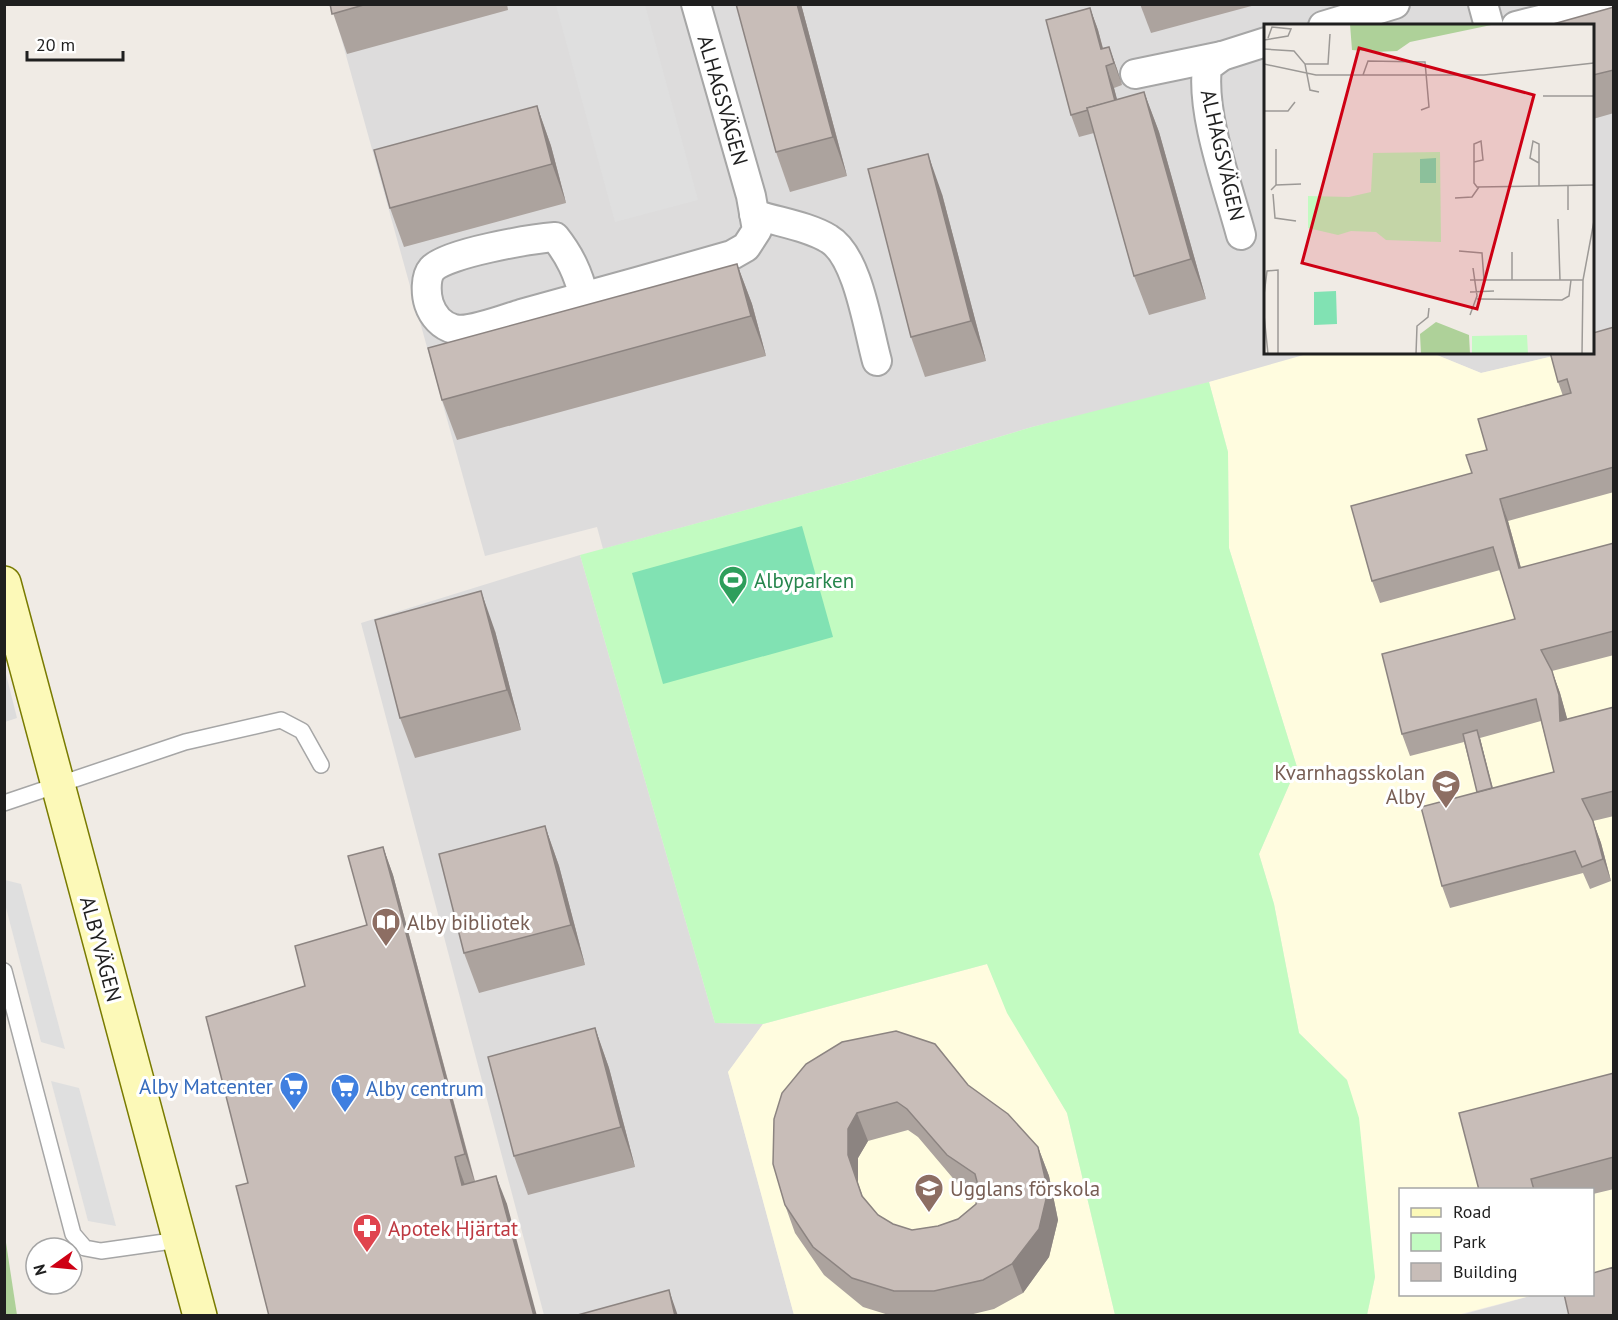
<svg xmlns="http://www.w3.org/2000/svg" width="1618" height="1320" font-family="'PT Sans',sans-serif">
<rect width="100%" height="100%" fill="#f0ebe5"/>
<g fill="#dddcdc">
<polygon points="332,5 1613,5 1613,341 1593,346 1592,26 1266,26 1266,352 1314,353 1152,398 1032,427 849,482 603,549 597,527 485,556"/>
<polygon points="1432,353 1566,353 1481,373"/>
<polygon points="580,555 715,1023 763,1024 728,1072 794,1315 544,1315 361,623"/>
<polygon points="4,666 17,718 5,722 4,722"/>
<polygon points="1592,1294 1613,1315 1457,1316 1534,1295"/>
</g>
<g fill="#fffcdf">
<polygon points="1613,341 1613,1273 1593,1279 1592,1190 1400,1190 1400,1294 1534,1295 1457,1315 1367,1315 1375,1277 1347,1080 1299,1033 1274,904 1259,854 1297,767 1229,548 1228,452 1209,382 1314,352 1432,353 1481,373 1566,353 1592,352"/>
<polygon points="987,964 1008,1013 1067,1113 1115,1315 794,1315 728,1072 763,1024"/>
</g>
<polygon fill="#aed199" points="4,1236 5,1236 17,1315 5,1315"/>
<polygon fill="#c2fbc1" points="1209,382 1228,452 1229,548 1297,767 1259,854 1274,904 1299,1033 1347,1080 1359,1118 1375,1277 1367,1315 1115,1315 1067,1113 1007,1013 987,964 763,1024 715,1023 580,555 849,482 1032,427"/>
<polygon fill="#81e2b3" points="802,526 833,637 663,684 632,573"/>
<g fill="#dfdfdf">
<polygon points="556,5 645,5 698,200 615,222"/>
<polygon points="5,880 21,884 65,1049 41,1042 5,904"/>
<polygon points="51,1081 79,1088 116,1226 88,1221"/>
</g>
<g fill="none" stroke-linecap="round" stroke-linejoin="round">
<g stroke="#a6a6a6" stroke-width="18">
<g id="lane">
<polyline points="4,803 185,742 281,720 302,731 321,765"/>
<polyline points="4,971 73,1234 85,1248 101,1251 179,1240"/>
</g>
</g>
<g stroke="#a6a6a6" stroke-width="32">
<g id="street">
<polyline points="1483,4 1489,26"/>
<polyline points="1323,26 1395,4"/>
<polyline points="1516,26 1544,19 1614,17"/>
<polyline points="1135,74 1222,56"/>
<path d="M754 214C777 222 808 226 829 239 858 256 868 329 877 361"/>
<path d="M1241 235C1228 186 1201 115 1207 67L1222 56 1266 42"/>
<path d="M584 297C578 273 570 256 555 237 531 239 446 253 432 269 425 277 426 295 429 304 433 316 442 326 454 329 468 333 505 319 521 314 591 295 662 275 732 255L746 247 757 230 751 196 696 4"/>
</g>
</g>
<g stroke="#797b01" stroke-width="36">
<polyline id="secondary" points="4,583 200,1316"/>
</g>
<use href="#lane" stroke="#fff" stroke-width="15"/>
<use href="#street" stroke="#fff" stroke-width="28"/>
<use href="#secondary" stroke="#fcf9b8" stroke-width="33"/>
</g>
<g fill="#aca39e" fill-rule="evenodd">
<polygon points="330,4 507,4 508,10 347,54"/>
<polygon points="736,4 801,4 847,176 790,192 776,152"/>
<polygon points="1140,4 1259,4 1151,33"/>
<polygon points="1614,7 1614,113 1593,119 1593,26"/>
<polygon points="1090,8 1098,30 1103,48 1109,47 1117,69 1122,85 1114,88 1117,100 1144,92 1159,132 1206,299 1149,315 1134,276 1094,133 1079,137 1071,115"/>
<polygon points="537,106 551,146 566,203 404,247 390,208"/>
<polygon points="942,194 986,361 925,377 911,337"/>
<polygon points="737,264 752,304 766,356 457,440 442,400"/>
<path d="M1614 327V492L1508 521 1521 568 1614 543V655L1552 671 1560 693 1567 719 1614 707V816L1593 821 1601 843 1611 881 1590 889 1583 873 1450 908 1442 886 1477 792 1464 742 1410 756 1402 734 1515 619 1500 570 1380 603 1372 581 1472 473 1487 450 1563 396 1558 382ZM1541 721 1554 772 1493 788 1480 738Z"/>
<polygon points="495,631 521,730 415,758 400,718"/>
<polygon points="545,826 559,866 585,965 479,993 464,953"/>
<polygon points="383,847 393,875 475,1181 507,1204 248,1183 305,986 367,925"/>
<polygon points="595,1028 609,1068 635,1167 528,1195 514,1156"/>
<path d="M935 1044 968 1085 1038 1147 1049 1176 1058 1220 1049 1257 1023 1293 994 1309 965 1316H892L863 1307 824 1275 795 1233 785 1205 773 1164ZM908 1130 918 1137 957 1183 977 1197 976 1204 958 1219 938 1226 912 1230 893 1224 878 1215 863 1197 858 1183V1158L868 1141Z"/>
<polygon points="1614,1073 1614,1189 1593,1194 1593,1190 1479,1190"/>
</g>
<g fill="#8c8481">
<polygon points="797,4 801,4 847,176 833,137"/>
<polygon points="1090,8 1098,30 1107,65 1101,49"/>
<polygon points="1109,47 1117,69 1122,85 1114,63"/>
<polygon points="1106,66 1114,88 1124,125 1116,103"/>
<polygon points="1144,92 1159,132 1206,299 1191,259"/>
<polygon points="537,106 551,146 566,203 552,164"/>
<polygon points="928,154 942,194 986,361 971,321"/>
<polygon points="737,264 752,304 766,356 751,316"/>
<polygon points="1500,499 1508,521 1527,590 1519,568"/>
<polygon points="481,591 495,631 521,730 507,690"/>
<polygon points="1552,671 1560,693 1567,718 1568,743 1560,721"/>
<polygon points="1477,730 1480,738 1498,811 1496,804"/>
<polygon points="1593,821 1601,843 1611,881 1603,859"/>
<polygon points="545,826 559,866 585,965 571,925"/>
<polygon points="383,847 393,875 475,1183 465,1154"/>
<polygon points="595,1028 609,1068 635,1167 621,1127"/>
<polygon points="857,1113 868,1141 858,1158 858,1183 848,1155 848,1129"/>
<polygon points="1038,1147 1049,1176 1058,1220 1049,1257 1023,1293 1012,1264"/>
<polygon points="455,1157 465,1185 462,1185"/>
<polygon points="496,1176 507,1204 537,1316 534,1316"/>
<polygon points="669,1290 678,1316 675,1316"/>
</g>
<g fill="#c8bdb8" stroke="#8c8481" stroke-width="1.5" fill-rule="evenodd">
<polygon points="330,4 367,4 332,14"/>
<polygon points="736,4 797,4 833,137 776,152"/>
<polygon points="1614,7 1614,70 1593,75 1593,26 1546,26"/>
<polygon points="1090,8 1101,49 1109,47 1114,63 1106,66 1115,101 1087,108 1088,110 1071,115 1046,20"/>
<polygon points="1144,92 1191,259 1134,276 1087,108"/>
<polygon points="537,106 552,164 390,208 374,150"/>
<polygon points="928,154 971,321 911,337 868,169"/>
<polygon points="737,264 751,316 442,400 428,348"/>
<polygon points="1614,327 1614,467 1500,499 1519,568 1614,543 1614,631 1541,650 1552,671 1559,695 1560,721 1614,707 1614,791 1582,799 1593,821 1603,859 1582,867 1575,851 1442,886 1421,807 1554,772 1536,699 1402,734 1382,654 1515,619 1493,547 1372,581 1351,506 1472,473 1466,455 1487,450 1478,419 1571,393 1567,379 1558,382 1550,352 1593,352 1593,333"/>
<polygon points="481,591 507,690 400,718 375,620"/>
<polygon points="1477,730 1492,788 1477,792 1463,734"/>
<polygon points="545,826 571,925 464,953 439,854"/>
<polygon points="383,847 465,1154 455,1157 462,1185 496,1176 534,1316 269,1316 236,1186 248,1183 206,1017 305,986 295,946 367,925 348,856"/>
<polygon points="595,1028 621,1127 514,1156 488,1057"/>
<path d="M896 1031 935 1044 968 1085 1008 1114 1038 1147 1048 1191 1039 1229 1012 1264 983 1280 934 1291H894L852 1278 813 1247 785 1205 773 1164 774 1119 782 1093 806 1064 842 1042ZM897 1102 907 1109 947 1155 975 1174 979 1189 976 1204 958 1219 938 1226 912 1230 893 1224 878 1215 862 1196 848 1155V1129L857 1113Z"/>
<polygon points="1614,1073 1614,1157 1531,1179 1534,1190 1479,1190 1459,1113"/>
<polygon points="1614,1267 1614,1316 1569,1316 1564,1294 1593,1294 1593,1273"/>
<polygon points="669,1290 675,1316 574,1316"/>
</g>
<defs>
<g id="stadium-pin" transform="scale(1.5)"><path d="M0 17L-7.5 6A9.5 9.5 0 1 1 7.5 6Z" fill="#2e9e5b" stroke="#fff"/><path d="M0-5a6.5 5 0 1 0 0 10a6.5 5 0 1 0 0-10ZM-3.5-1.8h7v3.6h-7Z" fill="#fff"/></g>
<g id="school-pin" transform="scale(1.5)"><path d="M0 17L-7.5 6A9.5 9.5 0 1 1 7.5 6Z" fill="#8d6e63" stroke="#fff"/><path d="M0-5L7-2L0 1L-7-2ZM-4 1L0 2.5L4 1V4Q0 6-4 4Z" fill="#fff"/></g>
<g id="library-pin" transform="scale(1.5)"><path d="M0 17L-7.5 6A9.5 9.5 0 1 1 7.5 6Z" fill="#8d6e63" stroke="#fff"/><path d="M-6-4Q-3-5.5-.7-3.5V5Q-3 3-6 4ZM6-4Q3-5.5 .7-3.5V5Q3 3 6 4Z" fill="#fff"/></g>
<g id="supermarket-pin" transform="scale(1.5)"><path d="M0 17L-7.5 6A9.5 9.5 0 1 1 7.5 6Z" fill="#3f7fe0" stroke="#fff"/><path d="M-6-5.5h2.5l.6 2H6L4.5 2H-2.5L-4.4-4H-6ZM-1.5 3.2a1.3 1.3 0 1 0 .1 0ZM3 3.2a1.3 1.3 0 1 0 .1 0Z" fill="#fff"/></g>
<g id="pharmacy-pin" transform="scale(1.5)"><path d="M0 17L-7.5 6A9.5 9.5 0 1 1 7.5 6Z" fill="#e0444e" stroke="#fff"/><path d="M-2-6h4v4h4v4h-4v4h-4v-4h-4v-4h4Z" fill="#fff"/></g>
</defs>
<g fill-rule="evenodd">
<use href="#stadium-pin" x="733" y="580"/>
<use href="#school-pin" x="1446" y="784"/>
<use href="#library-pin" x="386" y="922"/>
<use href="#supermarket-pin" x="294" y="1086"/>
<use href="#supermarket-pin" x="345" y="1088"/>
<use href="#school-pin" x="929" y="1188"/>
<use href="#pharmacy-pin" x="367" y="1228"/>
</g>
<g text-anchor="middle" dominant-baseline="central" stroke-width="6" stroke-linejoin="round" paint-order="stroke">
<g font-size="21" fill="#1f1f1f" stroke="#fff">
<text transform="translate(723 100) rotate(74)">ALHAGSVÄGEN</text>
<text transform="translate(1223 155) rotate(77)">ALHAGSVÄGEN</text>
<text transform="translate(101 949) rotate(75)">ALBYVÄGEN</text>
</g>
<g font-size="21" fill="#27864d" stroke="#fff" text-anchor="start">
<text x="754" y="580">Albyparken</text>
</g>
<g font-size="21" fill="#785e54" stroke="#fff" text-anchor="start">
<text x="1425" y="772" text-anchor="end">Kvarnhagsskolan<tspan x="1425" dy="24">Alby</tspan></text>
<text x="407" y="922">Alby bibliotek</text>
<text x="950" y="1188">Ugglans förskola</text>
</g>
<g font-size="21" fill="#366cbe" stroke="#fff" text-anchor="end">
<text x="273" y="1086">Alby Matcenter</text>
<text x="366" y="1088" text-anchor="start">Alby centrum</text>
</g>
<g font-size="21" fill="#be3a42" stroke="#fff" text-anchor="start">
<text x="388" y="1228">Apotek Hjärtat</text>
</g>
</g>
<g transform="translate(1264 24)">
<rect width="330" height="330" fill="#f0ebe5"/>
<path d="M86 0H232L146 18 133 27 111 28 88 26ZM172 298 205 311 206 330H157L156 310Z" fill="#aed199"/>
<path d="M176 128 177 218 122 216 112 208 87 207 74 211 44 204V172L85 173 107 168 109 129ZM263 311 264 330H208V312Z" fill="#c2fbc1"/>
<path d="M172 134V159H156V135ZM72 267 73 300 50 301V268Z" fill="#81e2b3"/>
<path fill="none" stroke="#9c9996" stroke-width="1.5" d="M0 16 24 12 27 5 8 3 4 14M0 25 30 27 41 40 46 66 55 68M0 40 52 51H220L330 39M41 40H64L66 10M99 51 104 37 161 38 165 83 157 86M279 72H330M0 87H24L31 78M210 138 219 136 217 117 210 120V159L213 163 330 161M275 139 266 134 269 117 275 120V162M12 161 37 160M7 166 12 161V125M9 170 11 194 32 197M191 174 208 173 215 163M304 186V162M294 195 296 256M195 227 218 229 220 256M248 228V256M206 256H319M206 268 230 267M0 271 3 247 14 246V330M213 275 298 276 305 272 307 256M0 291 4 330M206 291 213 272 209 244M152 330 153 302 164 293 165 284M318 330 319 256 330 197"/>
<path fill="#ce0014" fill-opacity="0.15" stroke="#ce0014" stroke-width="3" d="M95 24 270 71 213 285 38 239Z"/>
<rect width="330" height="330" fill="none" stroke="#1f1f1f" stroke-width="3"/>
</g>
<rect width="1618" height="1320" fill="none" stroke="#1f1f1f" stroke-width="12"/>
<rect x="1399" y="1188" width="195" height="108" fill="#ffffff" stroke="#a5a5a5" stroke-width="1.5"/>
<rect x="1411" y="1208" width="30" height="9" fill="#fcf9b8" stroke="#a5a5a5" stroke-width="1.5"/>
<text x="1453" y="1218" font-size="18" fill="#1f1f1f">Road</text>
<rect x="1411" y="1233" width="30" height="18" fill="#c2fbc1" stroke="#a5a5a5" stroke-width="1.5"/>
<text x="1453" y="1248" font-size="18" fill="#1f1f1f">Park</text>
<rect x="1411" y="1263" width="30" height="18" fill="#c8bdb8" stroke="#a5a5a5" stroke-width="1.5"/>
<text x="1453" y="1278" font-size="18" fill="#1f1f1f">Building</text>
<g transform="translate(54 1266) rotate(255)"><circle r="28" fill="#ffffff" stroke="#a5a5a5" stroke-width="1.5"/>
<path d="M0-4.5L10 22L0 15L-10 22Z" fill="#ce0014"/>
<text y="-9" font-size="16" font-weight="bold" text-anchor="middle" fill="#1f1f1f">N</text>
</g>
<path d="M27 51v9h96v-9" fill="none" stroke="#1f1f1f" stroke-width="3"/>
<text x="36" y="51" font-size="18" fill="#1f1f1f" stroke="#ffffff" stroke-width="4.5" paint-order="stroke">20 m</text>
</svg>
